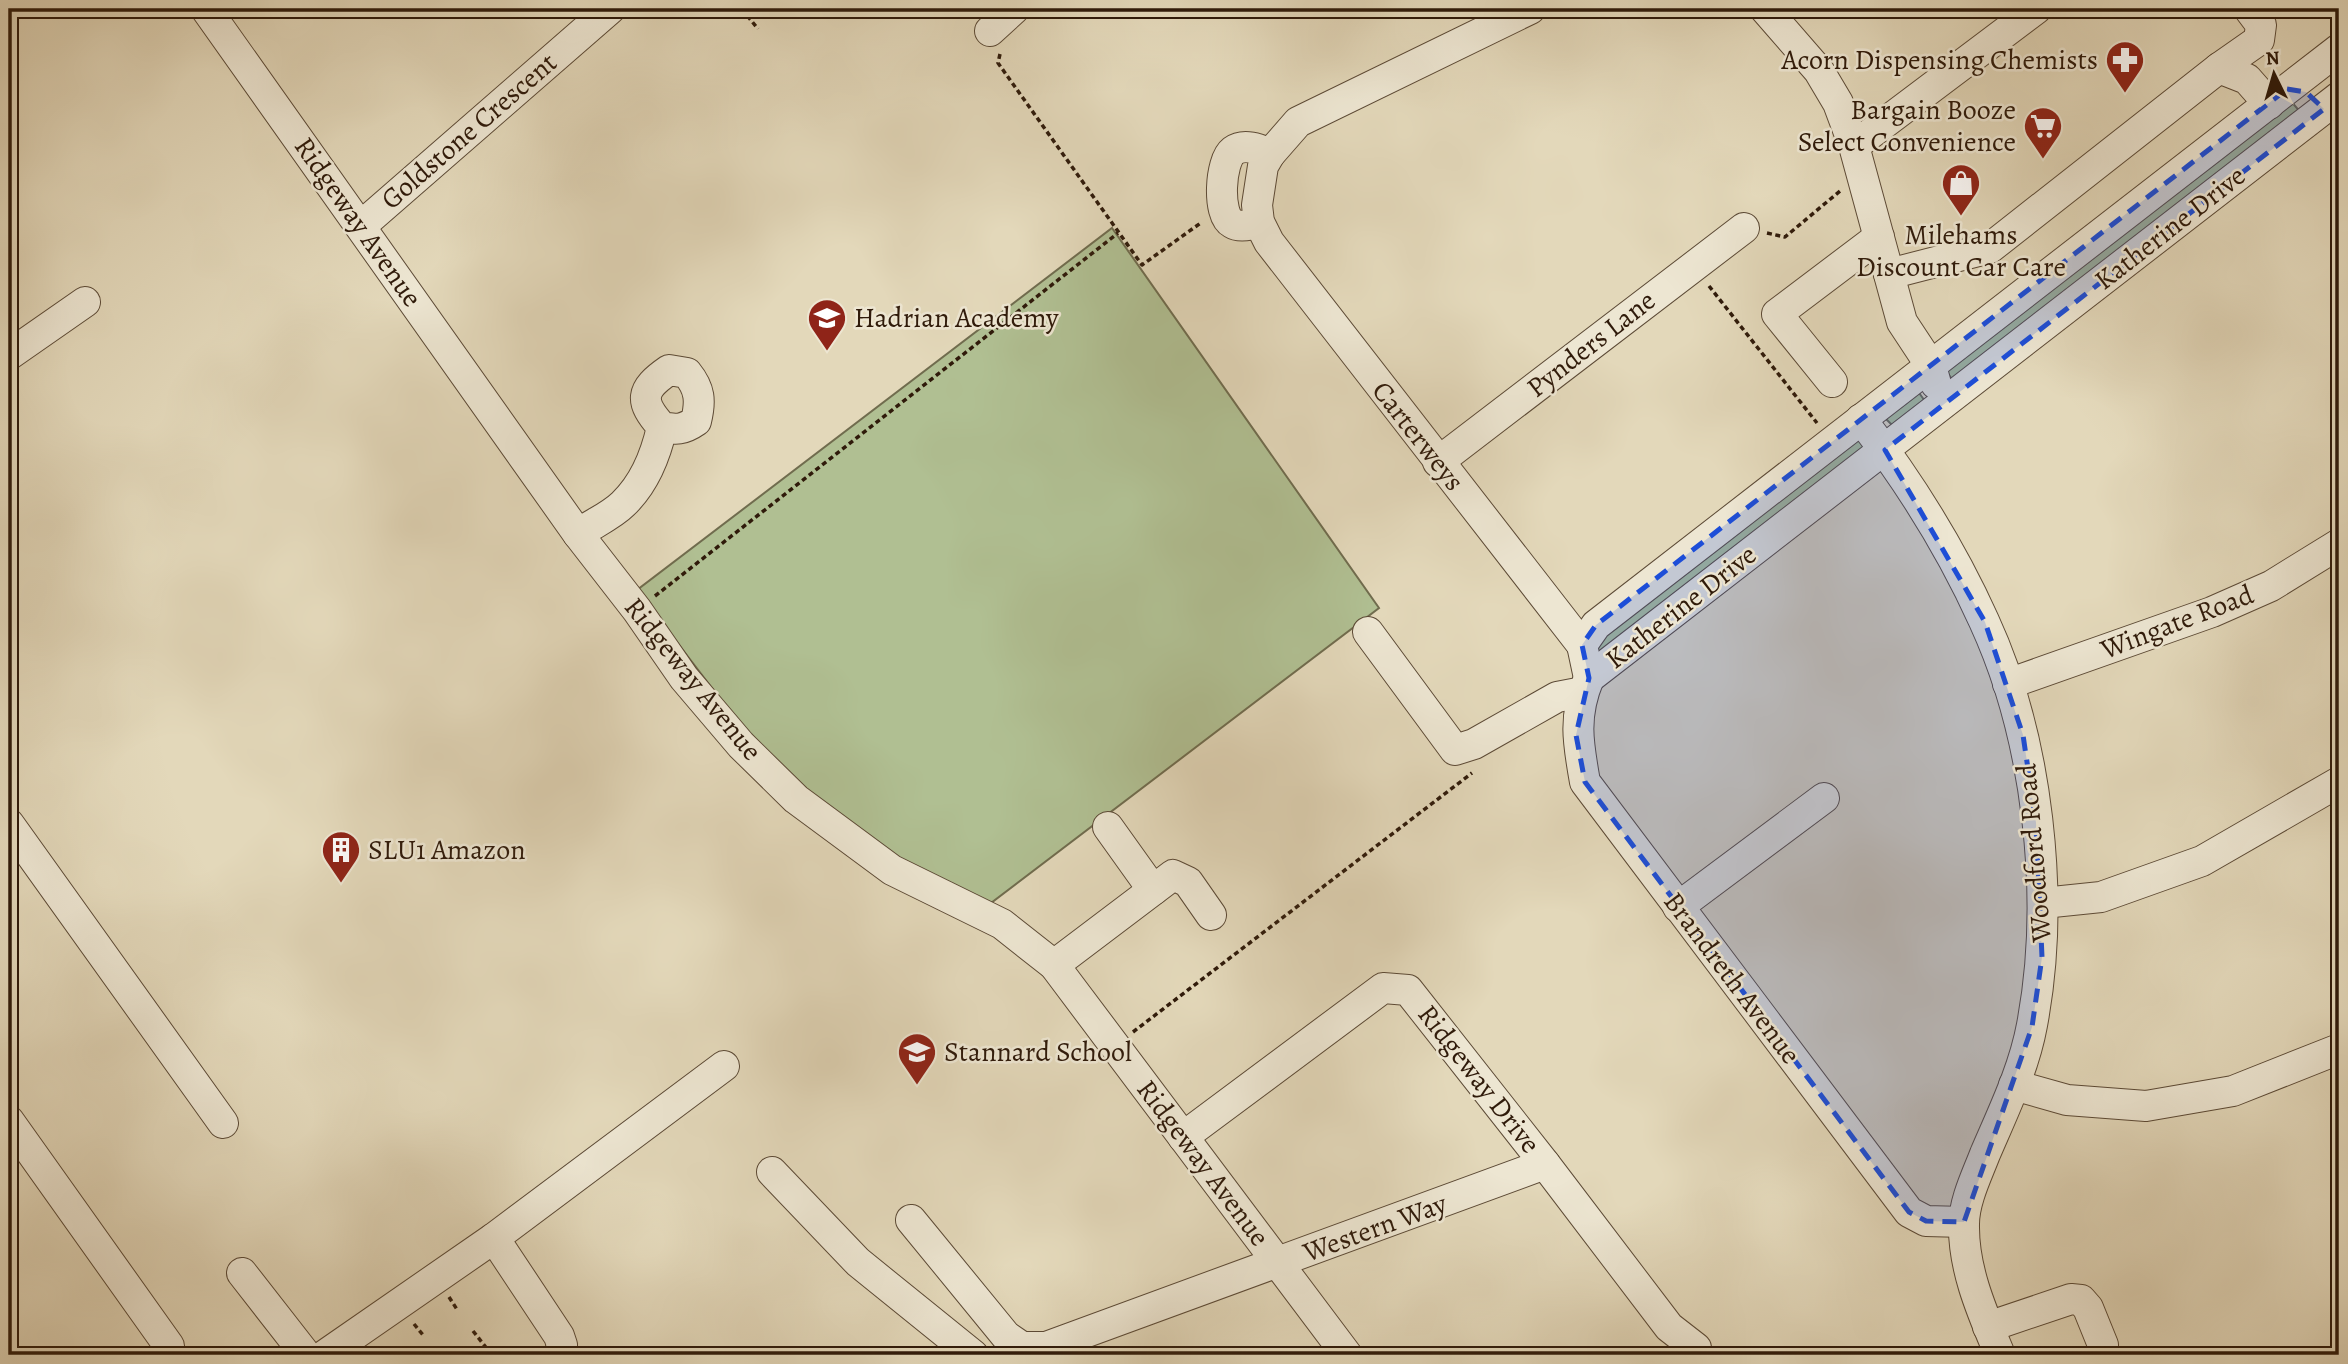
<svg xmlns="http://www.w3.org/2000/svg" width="2348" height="1364" font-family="Alegreya,serif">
<rect width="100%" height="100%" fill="#e3d8ba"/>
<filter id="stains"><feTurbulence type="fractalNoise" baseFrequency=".00286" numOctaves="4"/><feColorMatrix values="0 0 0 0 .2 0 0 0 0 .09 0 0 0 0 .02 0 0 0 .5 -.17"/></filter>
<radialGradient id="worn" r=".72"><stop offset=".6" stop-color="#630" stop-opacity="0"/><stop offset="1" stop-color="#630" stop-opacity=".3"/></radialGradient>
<g fill="#b0bf92" stroke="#706c4e" stroke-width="2">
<polygon points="2290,100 2302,114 1954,382 1944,368"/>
<polygon points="1112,228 1379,608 987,906 894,861 811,800 751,739 637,590"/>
<polygon points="1917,390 1927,404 1896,429 1883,416"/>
<polygon points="1857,435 1869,449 1601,655 1591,640"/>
</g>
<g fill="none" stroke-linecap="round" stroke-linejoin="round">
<g stroke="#5c4a36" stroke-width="32">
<g id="minor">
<polyline points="206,9 578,534 637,610 684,678 741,745 796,799 892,870 1002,924 1054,965 1347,1355"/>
<polyline points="1530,9 1298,122 1270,154 1263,166 1257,205 1259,222 1269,242 1582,645"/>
<polyline points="1765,9 1819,71 1838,103 1854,146 1902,322 1931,366 1936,384"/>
<polyline points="990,31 1014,9"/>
<polyline points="2219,68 2259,40 2261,25 2249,9"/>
<polyline points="1854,146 2036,9"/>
<path d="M1259 222C1251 225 1240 228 1232 223 1217 215 1220 161 1233 151 1244 143 1259 149 1270 154"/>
<polyline points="361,226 610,9"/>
<polyline points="1889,274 1990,248 2219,68 2247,79 2269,104"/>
<polyline points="9,355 85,302"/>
<polyline points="1832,382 1777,314 1879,237"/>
<path d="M1861 419C1908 480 1952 550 1984 621 2038 738 2056 898 2032 1025 2024 1069 2003 1112 1985 1154 1977 1175 1964 1201 1964 1224 1963 1270 1983 1314 2000 1355"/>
<polyline points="1438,462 1744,228"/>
<path d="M578 534C592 524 611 516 623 504 644 484 656 454 662 427 639 401 640 390 669 370L687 373C700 389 701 401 696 421 683 430 676 430 662 427"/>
<polyline points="1368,632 1455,750 1474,744 1557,697 1583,692"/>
<polyline points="1589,678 1582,645 1596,625 2339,49"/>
<polyline points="1589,678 2339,97"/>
<path d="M1589 678C1573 716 1578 743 1585 782L1909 1212 1926 1221 1964 1222"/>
<polyline points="2008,684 2212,612 2271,586 2339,544"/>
<polyline points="9,824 223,1123"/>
<polyline points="1108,827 1153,890"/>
<polyline points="2043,903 2101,897 2202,861 2339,782"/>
<polyline points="1678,907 1824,798"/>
<polyline points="1054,965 1173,875 1188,882 1211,915"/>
<polyline points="2014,1085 2067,1100 2146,1106 2233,1091 2339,1049"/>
<polyline points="9,1121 169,1346"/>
<polyline points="1183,1137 1383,988 1408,990 1545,1164 1669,1327 1696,1348"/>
<polyline points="772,1172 858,1262 973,1355"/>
<polyline points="911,1220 1006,1336 1022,1347 1046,1347 1545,1164"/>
<polyline points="494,1238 559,1336 562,1345 559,1355"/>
<polyline points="242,1273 306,1355"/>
<polyline points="1988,1327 2071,1299 2081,1300 2088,1308 2103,1345"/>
<polyline points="325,1355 494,1238 724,1066"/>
</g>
</g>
<g stroke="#2f1a0a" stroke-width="3.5" stroke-dasharray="5 3.5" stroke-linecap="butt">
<polyline points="742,9 758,29"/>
<polyline points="1000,54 998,63 1142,265 1202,222"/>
<polyline points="1767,233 1785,237 1840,191"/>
<polyline points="1709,286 1817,423"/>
<polyline points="655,596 1118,233"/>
<polyline points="1133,1032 1472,773"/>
<polyline points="449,1297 458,1311"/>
<polyline points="414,1324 423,1335"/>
<polyline points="473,1331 492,1355"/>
</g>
<use href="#minor" stroke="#ede6d2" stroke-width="30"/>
</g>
<path fill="#1d4ed8" fill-opacity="0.2" stroke="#1d4ed8" stroke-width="5" stroke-dasharray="14 9" stroke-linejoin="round" d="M2287 89 2306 92 2324 109 1885 450 1985 622 2023 735 2036 823 2042 957 2032 1027 1964 1222 1926 1221 1909 1212 1585 782 1576 735 1589 678 1582 645 1596 625Z"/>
<defs>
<g id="pharmacy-pin" transform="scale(2.0125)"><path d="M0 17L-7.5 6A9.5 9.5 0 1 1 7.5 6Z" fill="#8f2418" stroke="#ede6d2"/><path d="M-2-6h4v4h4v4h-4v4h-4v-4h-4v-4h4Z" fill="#fff"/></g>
<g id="supermarket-pin" transform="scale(2.0125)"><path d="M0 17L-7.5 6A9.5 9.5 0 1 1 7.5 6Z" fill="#8f2418" stroke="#ede6d2"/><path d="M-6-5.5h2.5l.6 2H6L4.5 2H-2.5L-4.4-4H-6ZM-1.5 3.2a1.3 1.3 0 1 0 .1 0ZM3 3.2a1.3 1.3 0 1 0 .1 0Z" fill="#fff"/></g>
<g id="shop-pin" transform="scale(2.0125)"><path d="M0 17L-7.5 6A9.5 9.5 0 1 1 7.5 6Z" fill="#8f2418" stroke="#ede6d2"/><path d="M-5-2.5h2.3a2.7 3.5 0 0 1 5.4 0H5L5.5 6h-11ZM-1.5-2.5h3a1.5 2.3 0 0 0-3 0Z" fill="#fff"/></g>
<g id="school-pin" transform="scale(2.0125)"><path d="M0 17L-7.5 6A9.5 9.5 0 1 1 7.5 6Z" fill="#8f2418" stroke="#ede6d2"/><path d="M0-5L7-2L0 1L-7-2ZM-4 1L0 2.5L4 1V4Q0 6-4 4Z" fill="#fff"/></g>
<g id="building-pin" transform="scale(2.0125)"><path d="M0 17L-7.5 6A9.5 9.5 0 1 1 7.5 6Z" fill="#8f2418" stroke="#ede6d2"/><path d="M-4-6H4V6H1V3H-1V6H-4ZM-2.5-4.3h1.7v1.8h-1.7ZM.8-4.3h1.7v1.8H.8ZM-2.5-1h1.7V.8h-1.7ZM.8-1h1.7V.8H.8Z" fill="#fff"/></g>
</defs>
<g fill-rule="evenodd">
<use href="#pharmacy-pin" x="2125" y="60"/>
<use href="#supermarket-pin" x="2043" y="126"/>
<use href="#shop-pin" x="1961" y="183"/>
<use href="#school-pin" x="827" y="318"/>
<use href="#building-pin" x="341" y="850"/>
<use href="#school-pin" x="917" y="1052"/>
</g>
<g text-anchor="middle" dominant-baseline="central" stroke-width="5" stroke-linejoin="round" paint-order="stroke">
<g font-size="28" fill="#2f1a0a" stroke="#ede6d2" text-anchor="start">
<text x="2098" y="60" text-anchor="end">Acorn Dispensing Chemists</text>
<text x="2016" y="110" text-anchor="end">Bargain Booze<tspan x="2016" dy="32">Select Convenience</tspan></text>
<text x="1961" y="235" text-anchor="middle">Milehams<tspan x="1961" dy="32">Discount Car Care</tspan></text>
<text x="854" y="318">Hadrian Academy</text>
<text x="368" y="850">SLU1 Amazon</text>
<text x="944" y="1052">Stannard School</text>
</g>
<g font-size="28" fill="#2f1a0a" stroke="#ede6d2">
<text transform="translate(469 131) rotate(-41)">Goldstone Crescent</text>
<text transform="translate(358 222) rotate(55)">Ridgeway Avenue</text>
<text transform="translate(2170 228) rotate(-38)">Katherine Drive</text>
<text transform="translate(1591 344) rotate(-38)">Pynders Lane</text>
<text transform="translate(1418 436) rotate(52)">Carterweys</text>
<text transform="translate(1681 607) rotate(-38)">Katherine Drive</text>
<text transform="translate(2177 622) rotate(-21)">Wingate Road</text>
<text transform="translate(693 679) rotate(51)">Ridgeway Avenue</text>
<text transform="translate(2034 853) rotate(-95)">Woodford Road</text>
<text transform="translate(1732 978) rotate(53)">Brandreth Avenue</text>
<text transform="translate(1479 1079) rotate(52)">Ridgeway Drive</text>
<text transform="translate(1203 1163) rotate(53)">Ridgeway Avenue</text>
<text transform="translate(1375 1228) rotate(-20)">Western Way</text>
</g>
</g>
<rect width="2348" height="1364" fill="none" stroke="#e3d8ba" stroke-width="35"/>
<rect x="10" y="10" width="2327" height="1343" fill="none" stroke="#2f1a0a" stroke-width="3.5"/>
<rect x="18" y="18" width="2313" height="1329" fill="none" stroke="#2f1a0a" stroke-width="2"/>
<g transform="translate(2274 74) rotate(355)" stroke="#ede6d2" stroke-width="5" paint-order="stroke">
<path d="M0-5L12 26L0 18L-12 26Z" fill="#2f1a0a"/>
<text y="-10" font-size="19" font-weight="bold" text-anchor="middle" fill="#2f1a0a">N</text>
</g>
<rect width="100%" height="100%" filter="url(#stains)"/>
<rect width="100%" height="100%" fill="url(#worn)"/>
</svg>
